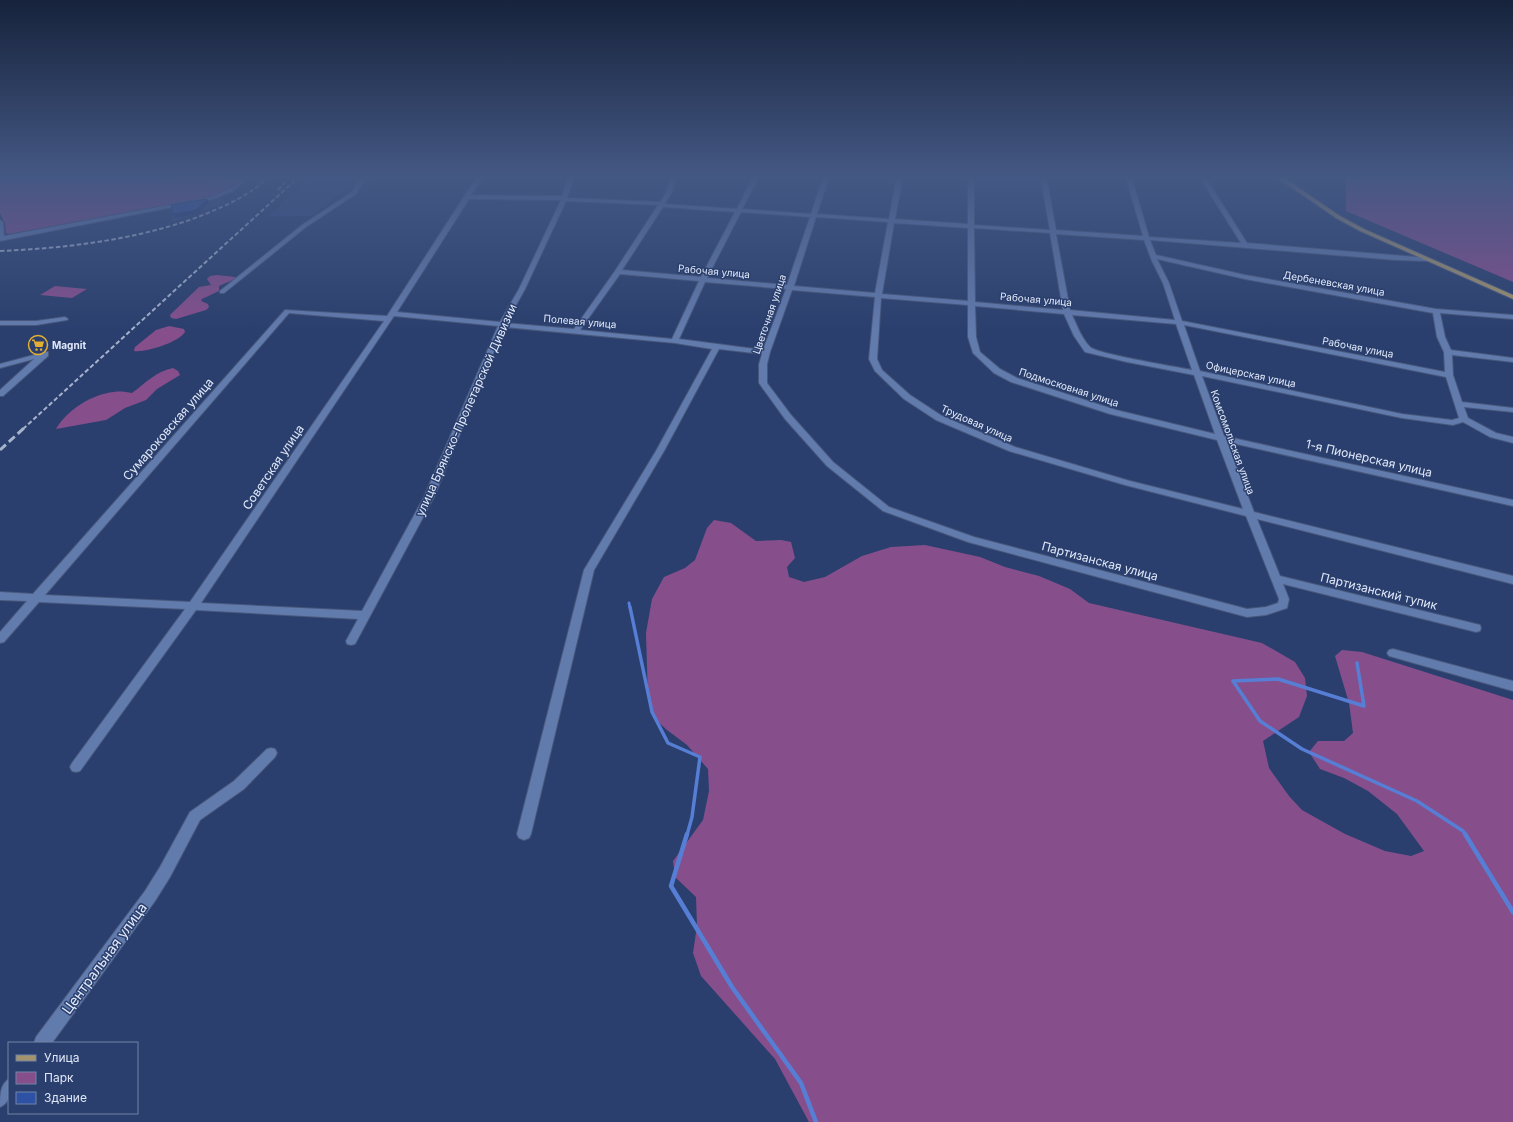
<svg xmlns="http://www.w3.org/2000/svg" width="1513" height="1122" font-family="Inter,sans-serif">
<rect width="100%" height="100%" fill="#2a3f6d"/>
<g fill="#324a7e">
<polygon points="254,175 268,175 259,184 242,186"/>
<polygon points="313,175 364,175 312,216 269,216"/>
<polygon points="976,175 1037,175 1040,192 977,187"/>
<polygon points="218,199 231,201 173,222 171,208"/>
</g>
<g fill="#864f8c">
<path d="M0 175H248C234 187 221 194 204 199L9 234 6 233 5 223 0 213Z"/>
<polygon points="1346,175 1513,175 1513,282 1346,211"/>
<polygon points="217,275 235,277 235,279 219,286 219,291 202,299 201,301 208,304 209,307 206,310 176,319 171,318 170,315 173,312 199,287 211,285 207,279 210,276"/>
<polygon points="55,286 87,289 72,298 40,295"/>
<path d="M169 326 184 329 185 332C179 342 145 353 134 351L135 347 156 330Z"/>
<path d="M173 368 178 371 180 375 157 389 146 400 125 408 106 420 56 429C67 410 92 394 114 392 120 391 126 392 132 393 147 382 155 372 173 368Z"/>
<polygon points="714,520 731,523 756,541 781,540 791,542 795,558 787,567 789,577 804,582 825,577 862,556 891,547 925,545 980,557 1005,567 1039,576 1070,589 1089,603 1262,643 1295,662 1305,678 1307,696 1299,717 1263,741 1269,768 1289,796 1302,810 1345,834 1385,851 1411,856 1424,851 1397,814 1368,791 1344,778 1320,769 1309,752 1318,741 1344,741 1353,733 1349,703 1335,656 1342,650 1362,652 1513,700 1513,1122 809,1122 775,1059 701,976 693,953 697,926 696,897 675,877 673,861 703,820 709,791 708,769 687,745 667,730 655,719 648,699 646,633 652,599 664,577 685,568 695,560 707,528"/>
</g>
<polygon fill="#567ed5" points="0,175 220,175 140,180 0,180"/>
<g fill="none" stroke-linecap="round" stroke-linejoin="round">
<polyline stroke="#567ed5" stroke-width="3" points="629,603 630,608"/>
<g stroke="#567ed5" stroke-width="3.5">
<polyline points="630,607 652,712 668,743 700,757 692,817 687,835"/>
<polyline points="1357,663 1364,706 1278,679 1233,681 1260,721 1302,749 1417,801 1463,831 1466,835"/>
</g>
<g stroke="#567ed5" stroke-width="4.5">
<polyline points="687,834 671,886 732,987 801,1083 816,1122"/>
<polyline points="1465,834 1513,912"/>
</g>
<g stroke="#48587c" stroke-width="2">
<g id="minor">
<polygon points="248,175 254,175 233,191 214,199 0,241 0,220 3,222 4,236 211,197 229,189"/>
<polygon points="366,175 372,175 361,185 356,194 306,227 224,293 220,293 220,291 302,225 352,192 357,183"/>
<path d="M478 175H484L471 195 562 196 569 175H575L567 198 660 202C666 193 671 186 669 175H675C676 187 671 194 665 204L737 209 754 175H760L742 209 811 214 824 175H830L817 214 889 219 897 175H903L895 219 968 224V175H974V225L1050 230 1040 175H1046L1056 230 1143 236 1125 175H1131L1149 237 1241 243 1198 175H1204L1247 243 1429 258 1430 259 1427 261 1396 260 1150 240 1156 255 1245 275 1436 309 1513 315V319L1440 313 1445 337 1451 350 1513 358V362L1452 355 1453 375 1462 402 1513 408V412L1464 407 1468 418 1496 433 1513 437V443L1490 437 1463 422 1453 425 1402 418 1202 376 1224 436 1513 500V506L1227 442 1254 512 1513 576V584L1257 519 1280 576 1476 624 1480 625 1481 628 1480 631 1476 632 1283 584 1289 599 1287 608 1266 615 1247 617 968 542 883 511 827 466 785 419 759 383V364L762 354 719 349 664 451 594 570 531 834 529 838 524 840 519 838 517 834 584 570 656 451 712 349 675 343 504 327 434 497 355 644 351 645 347 644 346 641 358 619 196 610 80 771 76 772 72 771 70 767 72 763 185 609 39 602 4 642 0 643V632L27 601 0 600V592L33 594 285 310 387 316ZM469 199 561 200 519 289 500 322 397 312ZM566 201 658 205 615 271 574 329 506 323 525 289ZM663 207 735 212 701 277 622 270ZM741 212 810 217 787 285 707 278ZM816 217 888 222 875 293 794 286ZM894 223 968 228V301L882 294ZM974 228 1050 233 1063 310 975 302ZM1056 234 1144 240 1152 261 1163 283 1175 320 1070 310ZM1157 259 1245 279 1433 313 1437 337 1444 352 1445 372 1182 321 1169 283ZM620 274 699 281 672 339 580 330ZM705 282 786 289 763 350 679 339ZM792 290 875 297 869 359 875 371 904 399 936 420 1009 451 1125 485 1246 516 1279 599 1278 603 1266 607 1247 609 974 537 889 507 833 462 791 415 767 383V364L770 352ZM881 298 968 305V337L973 353 994 373 1011 382 1110 414 1217 440 1243 509 1130 481 1015 447 942 416 910 395 882 370 877 359ZM975 306 1064 314 1074 336 1085 352 1127 362 1194 375 1215 434 1116 410 1017 378 1000 369 980 352 976 337ZM289 313 384 321 190 602 45 595ZM1072 315 1176 324 1192 370C1177 367 1097 354 1090 347 1081 338 1077 325 1072 315ZM394 316 498 326 424 497 362 611 201 603ZM1184 325 1446 377 1459 418 1452 420 1402 414 1200 371Z"/>
<polygon points="65,317 68,319 67,320 36,325 0,325 0,321 36,321"/>
<polygon points="45,352 48,352 48,356 3,396 0,396 0,390 34,359 0,368 0,364"/>
<polygon points="1393,649 1513,681 1513,691 1389,656 1387,653 1389,650"/>
<polygon points="271,748 275,749 277,753 275,757 244,789 200,820 170,877 155,901 52,1043 34,1043 36,1037 145,891 160,867 190,812 234,781 267,749"/>
<path d="M9 1079C9 1090 12 1102 0 1107 0 1096 0 1084 9 1079Z"/>
</g>
</g>
<g stroke="#48587c" stroke-width="2">
<polygon id="major" points="1273,175 1280,175 1340,216 1364,229 1513,295 1513,299 1360,231 1336,218"/>
</g>
<use href="#minor" fill="#627bad" fill-rule="evenodd"/>
<use href="#major" fill="#a4946d" fill-rule="evenodd"/>
<g stroke="#a7b3cd" stroke-width="2" stroke-dasharray="4.5 2.5" stroke-linecap="butt">
<polyline points="278,190 291,175"/>
<path d="M0 251C67 248 135 240 198 217 215 210 233 203 248 193 256 188 264 181 272 175"/>
<polyline points="23,429 301,175"/>
</g>
<polyline stroke="#a7b3cd" stroke-width="3" stroke-dasharray="8 4" stroke-linecap="butt" points="0,450 24,428"/>
</g>
<polygon fill="#203973" points="207,199 209,203 198,214 175,218 173,214"/>
<polygon fill="#2d51a4" stroke="#203973" points="207,199 196,210 173,214 171,205"/>
<linearGradient id="sky" x2="0" y2="1"><stop stop-color="#17233c"/><stop offset="0.53" stop-color="#445884"/><stop offset="1" stop-color="#445884" stop-opacity="0"/></linearGradient>
<rect width="1513" height="332" fill="url(#sky)"/>
<defs>
<g id="supermarket-ring" transform="scale(1)"><circle r="9.5" fill="#2a3f6d" stroke="#e3ae34" stroke-width="1.5"/><path d="M-6-5.5h2.5l.6 2H6L4.5 2H-2.5L-4.4-4H-6ZM-1.5 3.2a1.3 1.3 0 1 0 .1 0ZM3 3.2a1.3 1.3 0 1 0 .1 0Z" fill="#e3ae34"/></g>
</defs>
<g fill-rule="evenodd">
<use href="#supermarket-ring" x="38" y="345"/>
</g>
<g text-anchor="middle" dominant-baseline="central" stroke-width="3" stroke-linejoin="round" paint-order="stroke">
<g font-size="10" fill="#e0e8f9" stroke="#2a3f6d">
<text transform="translate(714 271) rotate(5)">Рабочая улица</text>
<text transform="translate(1334 283) rotate(10)">Дербеневская улица</text>
<text transform="translate(1036 299) rotate(5)">Рабочая улица</text>
<text transform="translate(769 314) rotate(-71)">Цветочная улица</text>
<text transform="translate(580 321) rotate(5)">Полевая улица</text>
<text transform="translate(1358 347) rotate(11)">Рабочая улица</text>
<text transform="translate(1251 374) rotate(12)">Офицерская улица</text>
<text transform="translate(1069 387) rotate(18)">Подмосковная улица</text>
<text transform="translate(977 423) rotate(24)">Трудовая улица</text>
<text transform="translate(1233 442) rotate(70)">Комсомольская улица</text>
</g>
<g font-size="10" font-weight="bold" fill="#e0e8f9" stroke="#2a3f6d" text-anchor="start">
<text x="52" y="345">Magnit</text>
</g>
<g font-size="12" fill="#e0e8f9" stroke="#2a3f6d">
<text transform="translate(466 410) rotate(-66)">улица Брянско-Пролетарской Дивизии</text>
<text transform="translate(168 429) rotate(-49)">Сумароковская улица</text>
<text transform="translate(1369 458) rotate(13)">1-я Пионерская улица</text>
<text transform="translate(273 467) rotate(-56)">Советская улица</text>
<text transform="translate(1100 561) rotate(15)">Партизанская улица</text>
<text transform="translate(1379 591) rotate(14)">Партизанский тупик</text>
</g>
<g font-size="14" fill="#e0e8f9" stroke="#2a3f6d">
<text transform="translate(104 958) rotate(-54)">Центральная улица</text>
</g>
</g>
<rect x="8" y="1042" width="130" height="72" fill="#2a3f6d" stroke="#7383a5"/>
<rect x="16" y="1055" width="20" height="6" fill="#a4946d" stroke="#7383a5"/>
<text x="44" y="1062" font-size="12" fill="#e0e8f9">Улица</text>
<rect x="16" y="1072" width="20" height="12" fill="#864f8c" stroke="#7383a5"/>
<text x="44" y="1082" font-size="12" fill="#e0e8f9">Парк</text>
<rect x="16" y="1092" width="20" height="12" fill="#2d51a4" stroke="#7383a5"/>
<text x="44" y="1102" font-size="12" fill="#e0e8f9">Здание</text>
</svg>
